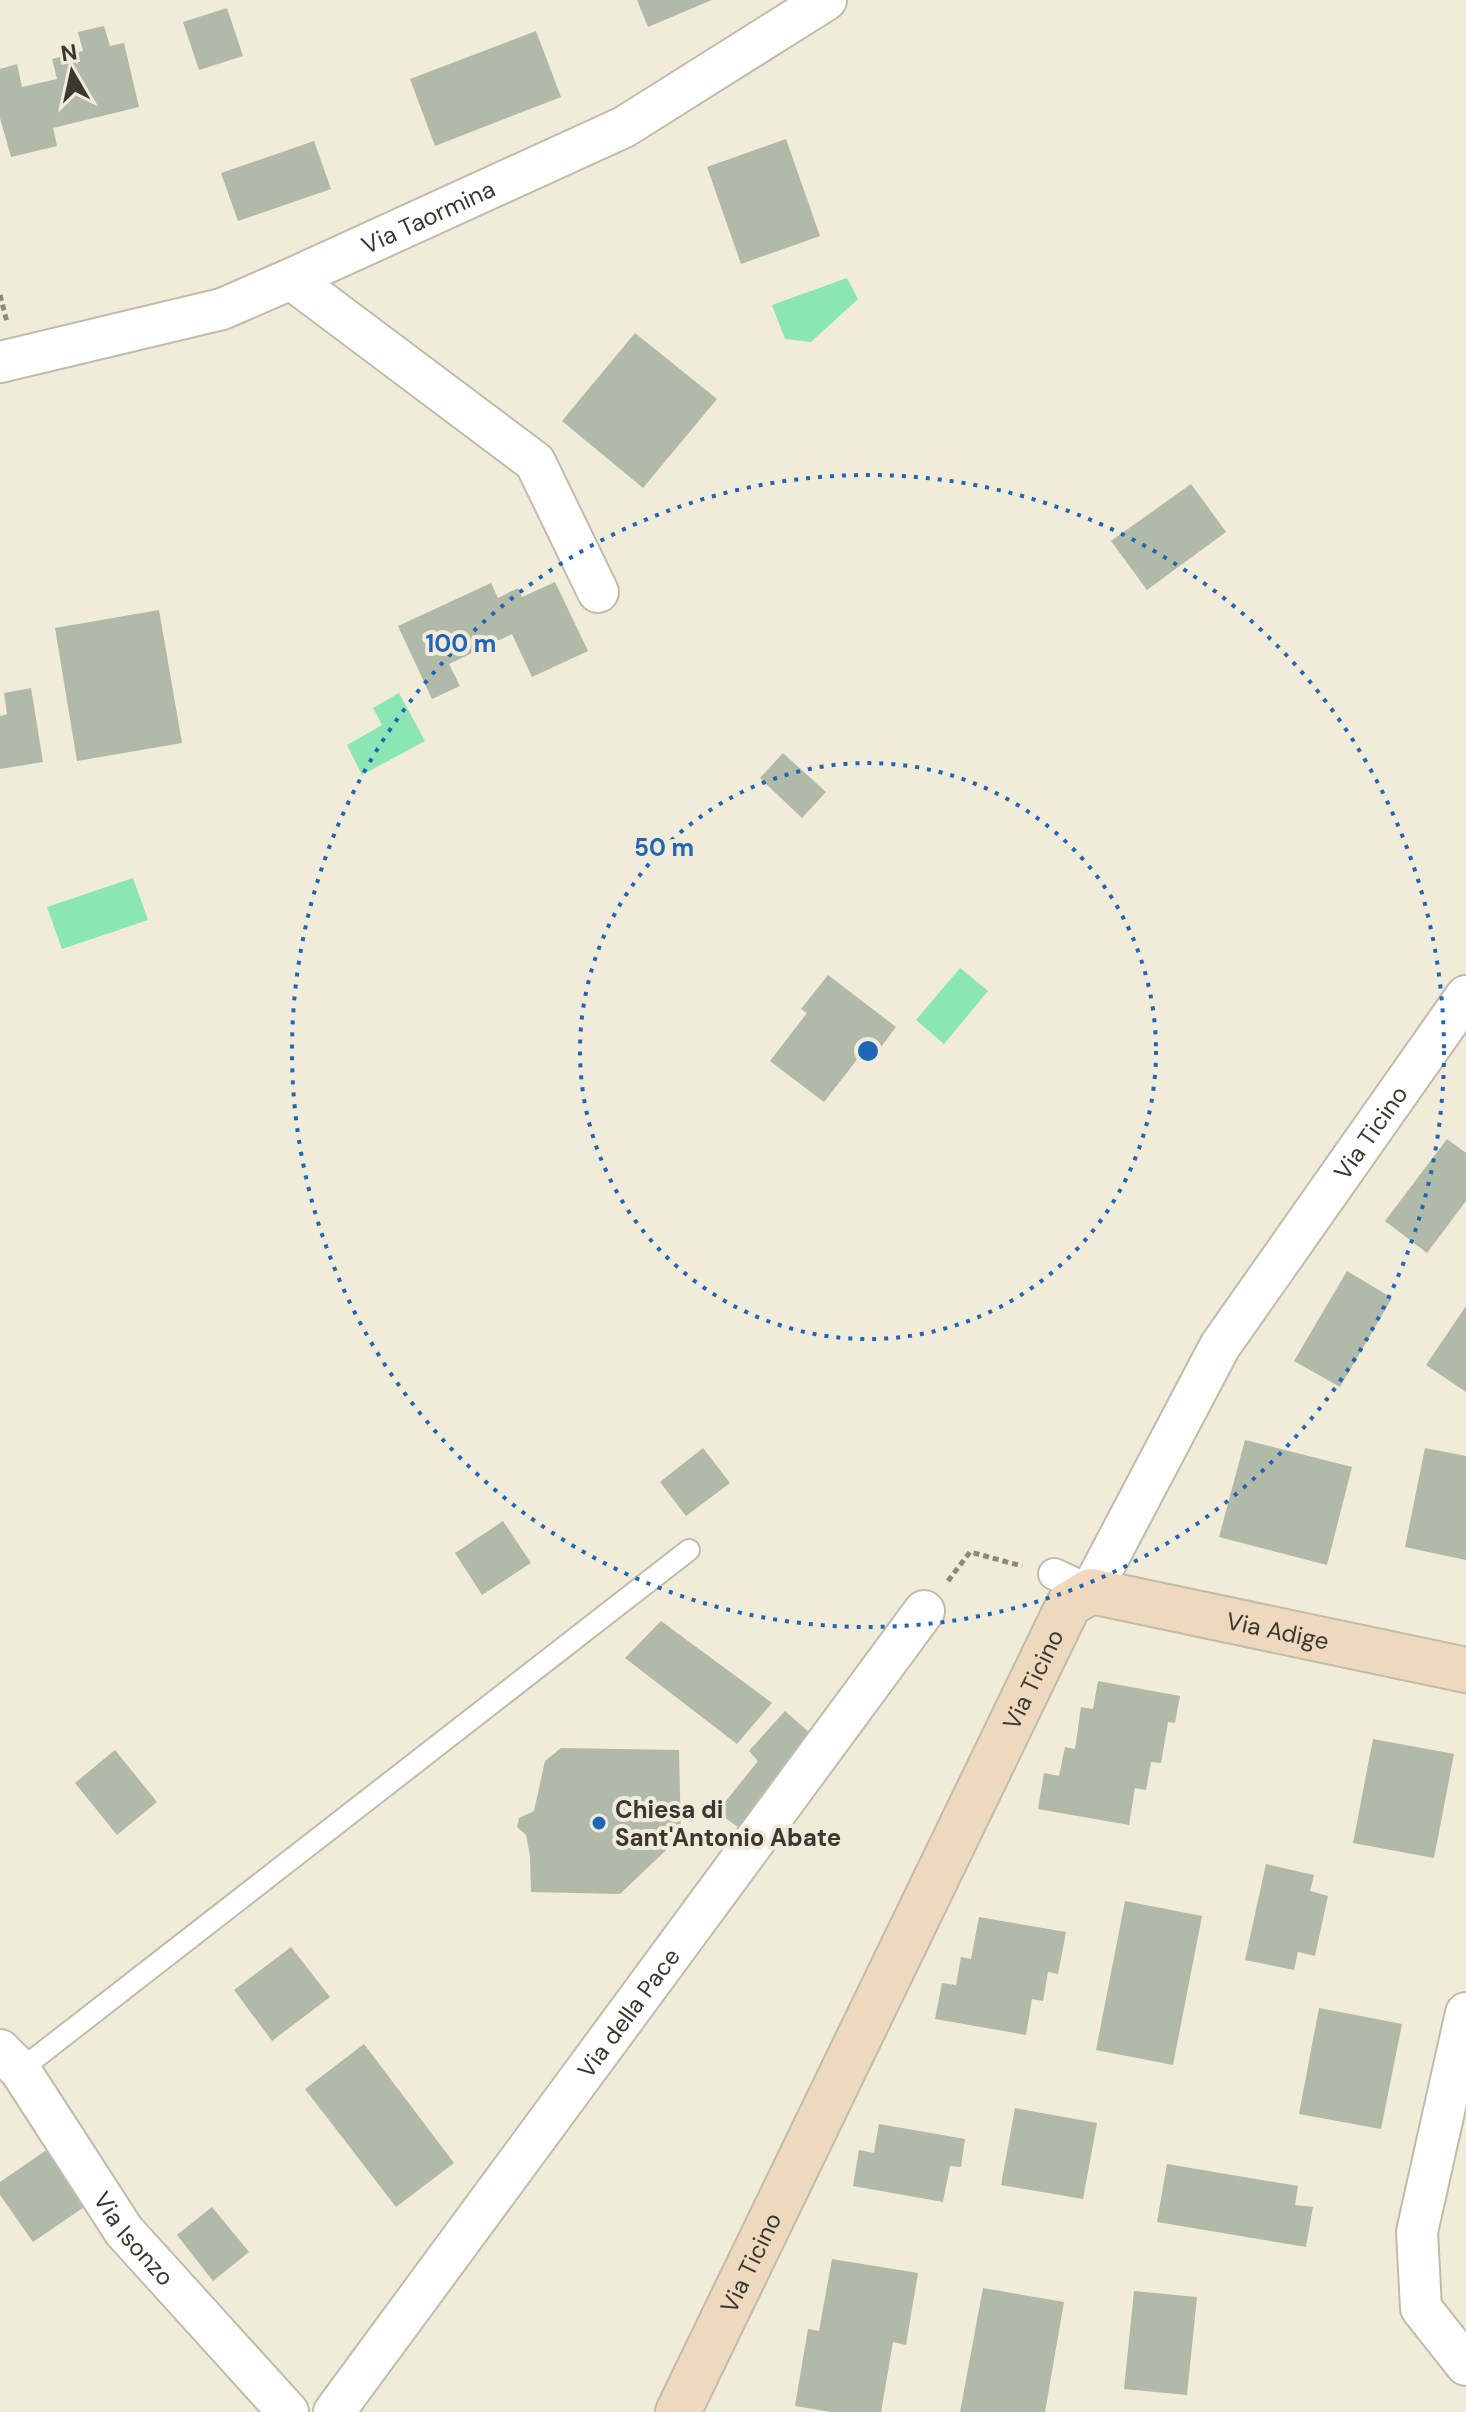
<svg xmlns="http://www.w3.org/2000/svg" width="1466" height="2412" font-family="'DM Sans',sans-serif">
<rect width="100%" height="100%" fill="#f0ecd9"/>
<g fill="#8be6b6">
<polygon points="847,278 858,299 811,342 785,339 772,305"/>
<polygon points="399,693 425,741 362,775 347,745 382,725 373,708"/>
<polygon points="133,878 148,920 62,949 47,907"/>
<polygon points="960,968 988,991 944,1044 916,1020"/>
</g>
<g fill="#b1b9a8">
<polygon points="637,0 712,0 648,27"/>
<polygon points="227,8 243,56 199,70 183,22"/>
<polygon points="104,26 110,46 124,43 139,107 53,128 57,146 11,157 0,118 0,69 17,64 22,87 57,79 52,59 83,51 78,32"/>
<polygon points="536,31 561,97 435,146 410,79"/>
<polygon points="786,139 820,236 741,264 707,167"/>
<polygon points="314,141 331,189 238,221 221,173"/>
<polygon points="635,333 717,399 643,488 562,421"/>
<polygon points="1191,484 1226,532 1147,590 1111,541"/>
<polygon points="555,582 588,651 532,677 512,634 449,664 460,686 432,699 398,626 491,583 498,598 518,588 522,597"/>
<polygon points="159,610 182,743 77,761 55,628"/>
<polygon points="31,688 43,762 0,769 0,716 7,714 4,693"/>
<polygon points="783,753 826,792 802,818 760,778"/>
<polygon points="828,975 896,1027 875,1055 866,1048 824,1102 770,1061 807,1013 801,1009"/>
<polygon points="1447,1139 1466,1153 1466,1201 1427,1253 1385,1221"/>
<polygon points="1347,1271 1392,1298 1340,1387 1294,1361"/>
<polygon points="1466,1306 1466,1392 1426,1365"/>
<polygon points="1245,1440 1352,1467 1327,1565 1219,1537"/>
<polygon points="703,1448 730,1483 686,1516 660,1482"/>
<polygon points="1425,1448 1466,1456 1466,1560 1405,1547"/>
<polygon points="503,1521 531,1563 482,1595 455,1553"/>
<polygon points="661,1621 772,1703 737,1744 625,1658"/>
<polygon points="1098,1681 1180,1696 1175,1723 1168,1722 1161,1763 1151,1762 1146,1790 1135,1788 1129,1825 1038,1809 1044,1773 1059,1776 1065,1747 1075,1749 1081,1707 1093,1709"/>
<polygon points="785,1711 819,1741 749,1835 717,1812 758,1761 749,1751"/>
<polygon points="1373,1739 1454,1754 1434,1858 1353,1843"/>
<polygon points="561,1748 679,1750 681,1836 620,1894 531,1892 530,1856 526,1835 517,1827 519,1818 534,1811 545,1761"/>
<polygon points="115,1750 157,1802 117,1835 75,1783"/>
<polygon points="1266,1864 1314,1875 1310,1891 1328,1896 1315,1956 1298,1952 1294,1970 1245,1960"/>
<polygon points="1125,1901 1202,1916 1173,2065 1096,2050"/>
<polygon points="979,1917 1066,1932 1058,1974 1048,1972 1043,2001 1032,1999 1026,2035 935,2019 942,1983 956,1985 961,1957 971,1959"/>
<polygon points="291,1947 330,1997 272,2041 234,1990"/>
<polygon points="1319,2008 1402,2024 1381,2129 1299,2114"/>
<polygon points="364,2044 454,2163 396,2207 305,2089"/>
<polygon points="1015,2108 1097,2123 1083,2199 1001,2185"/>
<polygon points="879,2124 965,2139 961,2167 950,2166 943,2202 853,2186 859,2150 874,2153"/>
<polygon points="48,2149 87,2205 33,2242 0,2195 0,2182"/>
<polygon points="1167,2164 1298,2186 1295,2205 1313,2207 1306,2247 1157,2222"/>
<polygon points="212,2207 249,2252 213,2281 177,2235"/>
<polygon points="832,2259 918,2273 906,2345 893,2342 881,2412 831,2412 795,2406 808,2329 819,2331"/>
<polygon points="983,2288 1064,2302 1045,2412 960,2412"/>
<polygon points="1134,2291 1197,2297 1187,2395 1124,2389"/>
</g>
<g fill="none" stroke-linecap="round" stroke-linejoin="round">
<g stroke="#c0bcaa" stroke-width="24">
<polyline id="service" points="20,2070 689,1550"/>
</g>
<g stroke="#c0bcaa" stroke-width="34">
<polyline id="pedestrian" points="1054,1574 1091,1591"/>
</g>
<g stroke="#c0bcaa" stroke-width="44">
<g id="minor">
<polyline points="291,279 535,462 598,592"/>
<path id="s1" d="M0 362 222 309 291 279 624 127 826 0"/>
<path id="s2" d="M1091 1591 1220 1346 1466 996"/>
<polyline points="1466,2013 1417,2232 1421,2308 1466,2365"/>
<path id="s3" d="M0 2050 20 2070 124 2231 288 2412"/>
<path id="s4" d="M334 2412 924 1611"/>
</g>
</g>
<g stroke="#c0bcaa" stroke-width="48">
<g id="secondary">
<path id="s5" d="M678 2412 1069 1604 1091 1591 1466 1670"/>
</g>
</g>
<g stroke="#8c897d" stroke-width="5" stroke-dasharray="6 4" stroke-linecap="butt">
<polyline points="0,295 7,322"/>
<polyline points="948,1581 970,1552 1022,1566"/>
</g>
<use href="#service" stroke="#fff" stroke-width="20"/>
<use href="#pedestrian" stroke="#fff" stroke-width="30"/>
<use href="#minor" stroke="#fff" stroke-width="40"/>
<use href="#secondary" stroke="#efd9be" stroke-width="44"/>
</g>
<g fill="none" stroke="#2166b6" stroke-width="4" stroke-dasharray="4 8">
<circle cx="868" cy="1051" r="288"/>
<circle cx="868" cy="1051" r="576"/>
</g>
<circle fill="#2166b6" stroke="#f0ecd9" stroke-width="3" cx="599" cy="1823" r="8"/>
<g text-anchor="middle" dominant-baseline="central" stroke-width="8" stroke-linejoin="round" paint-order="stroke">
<g font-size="24" fill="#3a3831" stroke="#f0ecd9">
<text stroke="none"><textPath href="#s1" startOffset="454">Via Taormina</textPath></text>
<text stroke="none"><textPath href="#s2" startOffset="538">Via Ticino</textPath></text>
<text stroke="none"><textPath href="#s5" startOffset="1114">Via Adige</textPath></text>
<text stroke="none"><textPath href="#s5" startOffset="814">Via Ticino</textPath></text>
<text stroke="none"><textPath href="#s4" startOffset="496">Via della Pace</textPath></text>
<text stroke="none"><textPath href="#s3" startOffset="232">Via Isonzo</textPath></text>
<text stroke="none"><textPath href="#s5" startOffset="166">Via Ticino</textPath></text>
</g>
<g font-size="24" font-weight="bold" fill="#3a3831" stroke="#f0ecd9" text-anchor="start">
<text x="615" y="1809">Chiesa di<tspan x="615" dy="28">Sant'Antonio Abate</tspan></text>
</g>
</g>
<circle cx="868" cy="1051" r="12" fill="#2166b6" stroke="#f0ecd9" stroke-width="4"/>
<g font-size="24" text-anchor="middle" font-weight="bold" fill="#2166b6" stroke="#f0ecd9" stroke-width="8" stroke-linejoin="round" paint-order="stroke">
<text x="461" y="652">100 m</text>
<text x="664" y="856">50 m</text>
</g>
<g transform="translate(72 72) rotate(351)" stroke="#f0ecd9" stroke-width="6" paint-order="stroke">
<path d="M0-6L14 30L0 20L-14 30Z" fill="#3a3831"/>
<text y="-12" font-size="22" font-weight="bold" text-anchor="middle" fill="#3a3831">N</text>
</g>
</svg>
